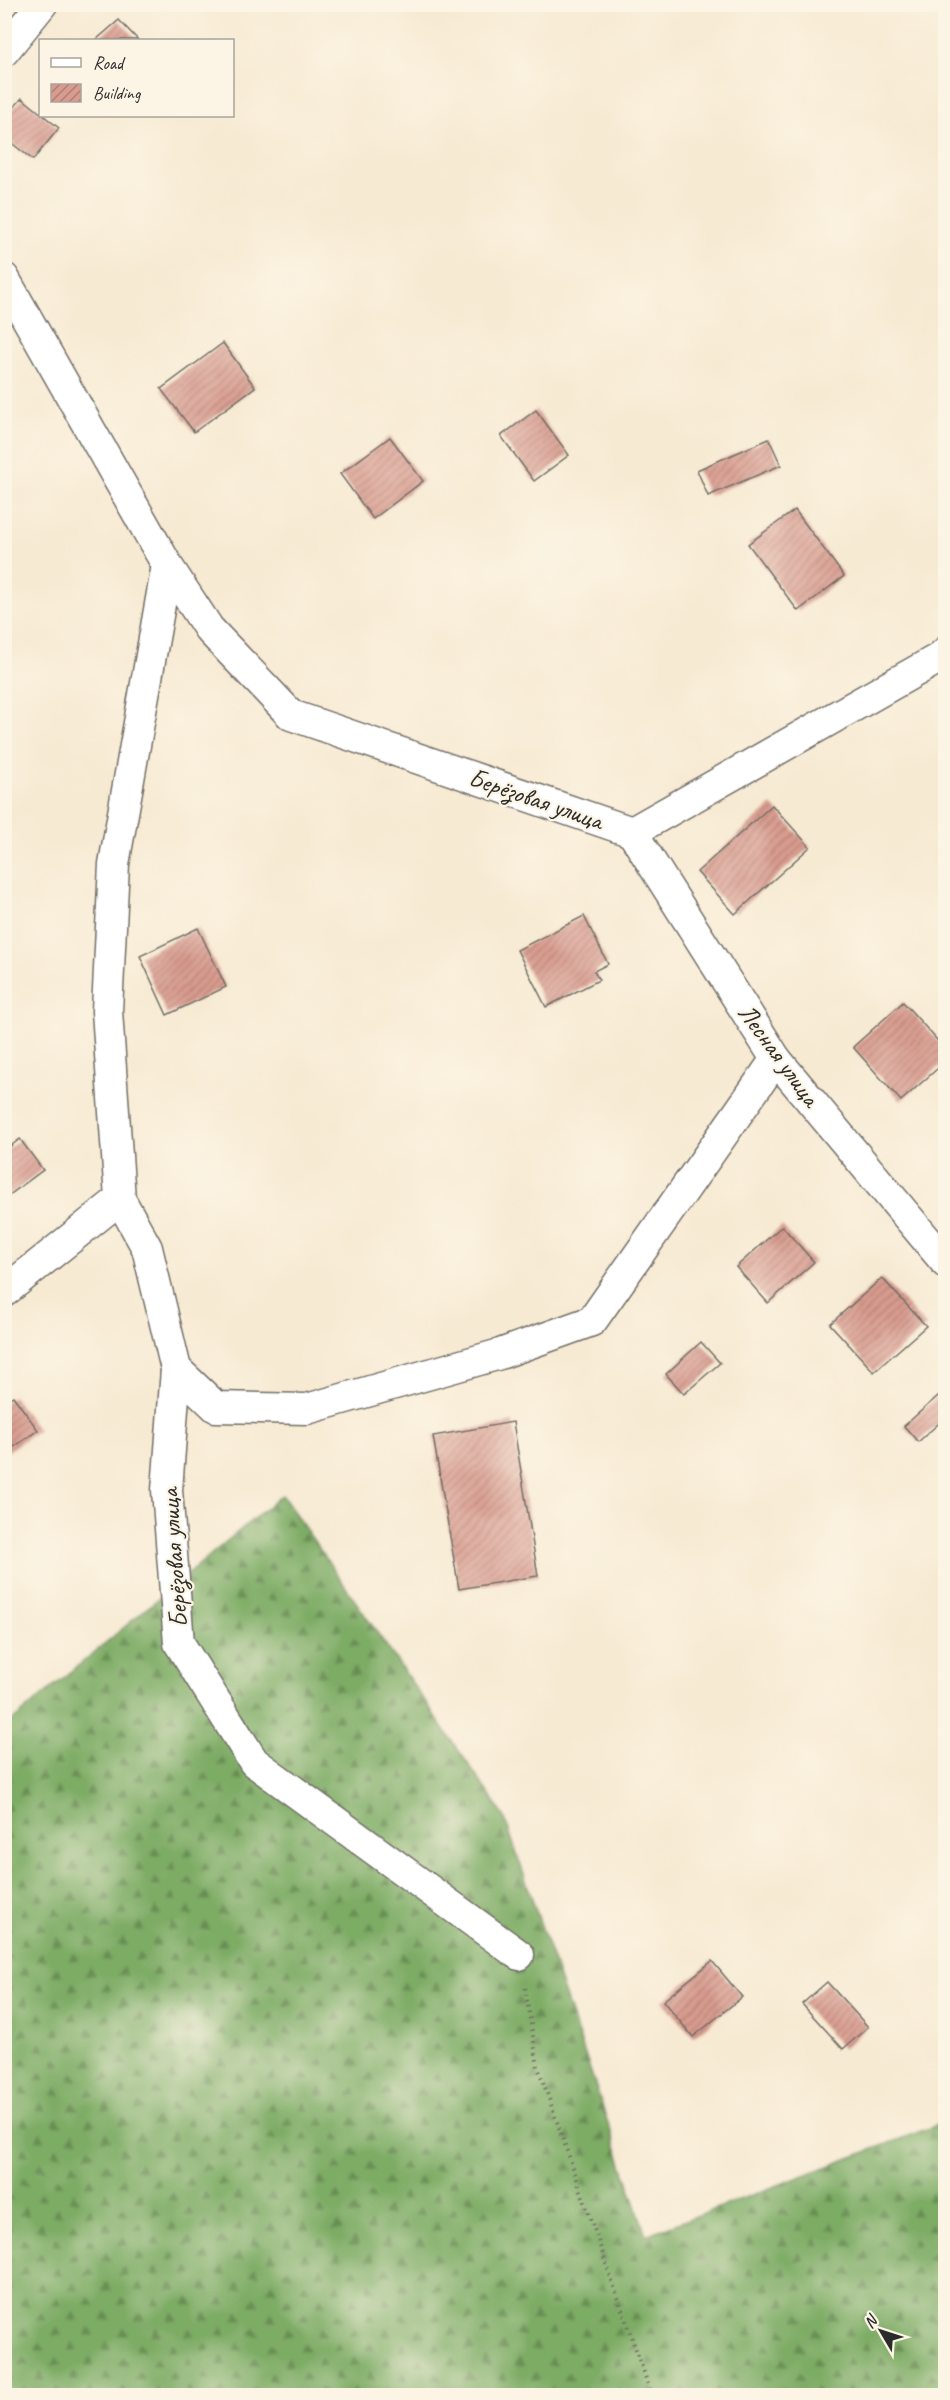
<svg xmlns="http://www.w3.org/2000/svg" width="950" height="2400" font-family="Caveat,sans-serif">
<defs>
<pattern id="forest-firs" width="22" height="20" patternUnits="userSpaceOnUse" patternTransform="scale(1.5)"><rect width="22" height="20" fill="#7dac65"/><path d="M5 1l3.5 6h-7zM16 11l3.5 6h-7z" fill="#678c53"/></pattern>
<pattern id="building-hatch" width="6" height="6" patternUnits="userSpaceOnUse" patternTransform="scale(1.5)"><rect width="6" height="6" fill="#d99b8f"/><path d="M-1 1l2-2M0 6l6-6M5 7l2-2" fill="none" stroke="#b07f75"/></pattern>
</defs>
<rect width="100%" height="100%" fill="#fcf5e5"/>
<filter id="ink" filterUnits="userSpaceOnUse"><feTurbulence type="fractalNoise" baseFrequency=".0167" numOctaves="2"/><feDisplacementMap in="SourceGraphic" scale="12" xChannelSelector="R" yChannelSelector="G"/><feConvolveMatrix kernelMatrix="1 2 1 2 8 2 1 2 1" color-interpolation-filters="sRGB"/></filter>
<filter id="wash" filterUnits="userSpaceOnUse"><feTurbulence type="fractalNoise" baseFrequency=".008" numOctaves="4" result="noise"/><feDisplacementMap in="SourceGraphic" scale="24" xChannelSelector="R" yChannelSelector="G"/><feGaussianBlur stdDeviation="1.35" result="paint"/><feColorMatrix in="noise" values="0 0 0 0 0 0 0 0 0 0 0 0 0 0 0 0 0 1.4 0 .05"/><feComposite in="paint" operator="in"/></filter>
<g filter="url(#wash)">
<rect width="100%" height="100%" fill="#f7ead3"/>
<polygon fill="url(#forest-firs)" stroke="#546c48" stroke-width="1.5" points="282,1495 504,1816 646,2235 945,2122 945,2395 5,2396 5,1727"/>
<g id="blocks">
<g fill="url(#building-hatch)">
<polygon points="119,20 138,40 96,40"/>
<polygon points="22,98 59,128 33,160 4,137 4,119"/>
<polygon points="223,343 255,387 194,432 161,389"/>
<polygon points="536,410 569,455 534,481 501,436"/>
<polygon points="390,437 423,481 373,519 340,474"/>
<polygon points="769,439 781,465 708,496 697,470"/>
<polygon points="795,510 844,576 798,611 748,544"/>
<polygon points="772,805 810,847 735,914 697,872"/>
<polygon points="584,916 608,964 594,971 599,980 546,1007 517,950"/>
<polygon points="198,928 226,987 167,1015 140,956"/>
<polygon points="903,1002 946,1050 946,1061 901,1101 853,1047"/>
<polygon points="20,1139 43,1170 4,1199 4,1151"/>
<polygon points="782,1226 814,1262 768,1303 736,1267"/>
<polygon points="882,1278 926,1326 874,1372 830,1324"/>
<polygon points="701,1342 720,1363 684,1394 666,1374"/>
<polygon points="946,1389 946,1417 918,1442 904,1426"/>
<polygon points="13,1396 38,1430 4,1454 4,1402"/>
<polygon points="513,1422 538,1576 459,1589 433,1436"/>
<polygon points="712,1961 742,1997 693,2037 663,2001"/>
<polygon points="827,1982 868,2027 843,2049 802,2004"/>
</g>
</g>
</g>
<g filter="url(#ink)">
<use href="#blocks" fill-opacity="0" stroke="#726e66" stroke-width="1.5"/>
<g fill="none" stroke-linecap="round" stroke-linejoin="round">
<g stroke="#726e66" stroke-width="33">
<g id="minor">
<polyline points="4,51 42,4"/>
<polyline points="4,278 167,565 114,864 107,1011 120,1199 147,1248 176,1369 167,1490 179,1643 254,1762 519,1955"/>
<polyline points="167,565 209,629 291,715 632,832 939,658 946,652"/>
<polyline points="632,832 776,1059 946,1263"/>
<polyline points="4,1292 120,1199"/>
<polyline points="176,1369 216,1407 307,1409 500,1354 592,1321 776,1059"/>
</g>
</g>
<polyline stroke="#726e66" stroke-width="4" stroke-dasharray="1.5 4.5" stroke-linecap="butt" points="525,1988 538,2067 652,2396"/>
<use href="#minor" stroke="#fff" stroke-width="30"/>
</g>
</g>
<g text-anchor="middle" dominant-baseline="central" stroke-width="4.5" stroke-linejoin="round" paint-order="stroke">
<g font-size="26" fill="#2b2b2b" stroke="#fcf5e5">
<text transform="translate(536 799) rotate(19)">Берёзовая улица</text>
<text transform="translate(779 1055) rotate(54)">Лесная улица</text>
<text transform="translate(174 1558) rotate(-94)">Берёзовая улица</text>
</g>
</g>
<rect width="950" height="2400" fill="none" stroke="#fcf5e5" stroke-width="24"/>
<rect x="39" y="39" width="195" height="78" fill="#fcf5e5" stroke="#a8a49b" stroke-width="1.5"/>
<rect x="51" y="58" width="30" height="9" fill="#ffffff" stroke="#a8a49b" stroke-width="1.5"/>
<text x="93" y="69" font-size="18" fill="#2b2b2b">Road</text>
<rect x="51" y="84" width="30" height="18" fill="url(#building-hatch)" stroke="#a8a49b" stroke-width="1.5"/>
<text x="93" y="99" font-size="18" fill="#2b2b2b">Building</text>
<g transform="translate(881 2331) rotate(309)" stroke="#fcf5e5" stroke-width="4.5" paint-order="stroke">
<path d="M0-4.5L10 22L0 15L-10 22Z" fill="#2b2b2b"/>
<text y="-9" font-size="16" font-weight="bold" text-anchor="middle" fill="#2b2b2b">N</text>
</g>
</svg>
